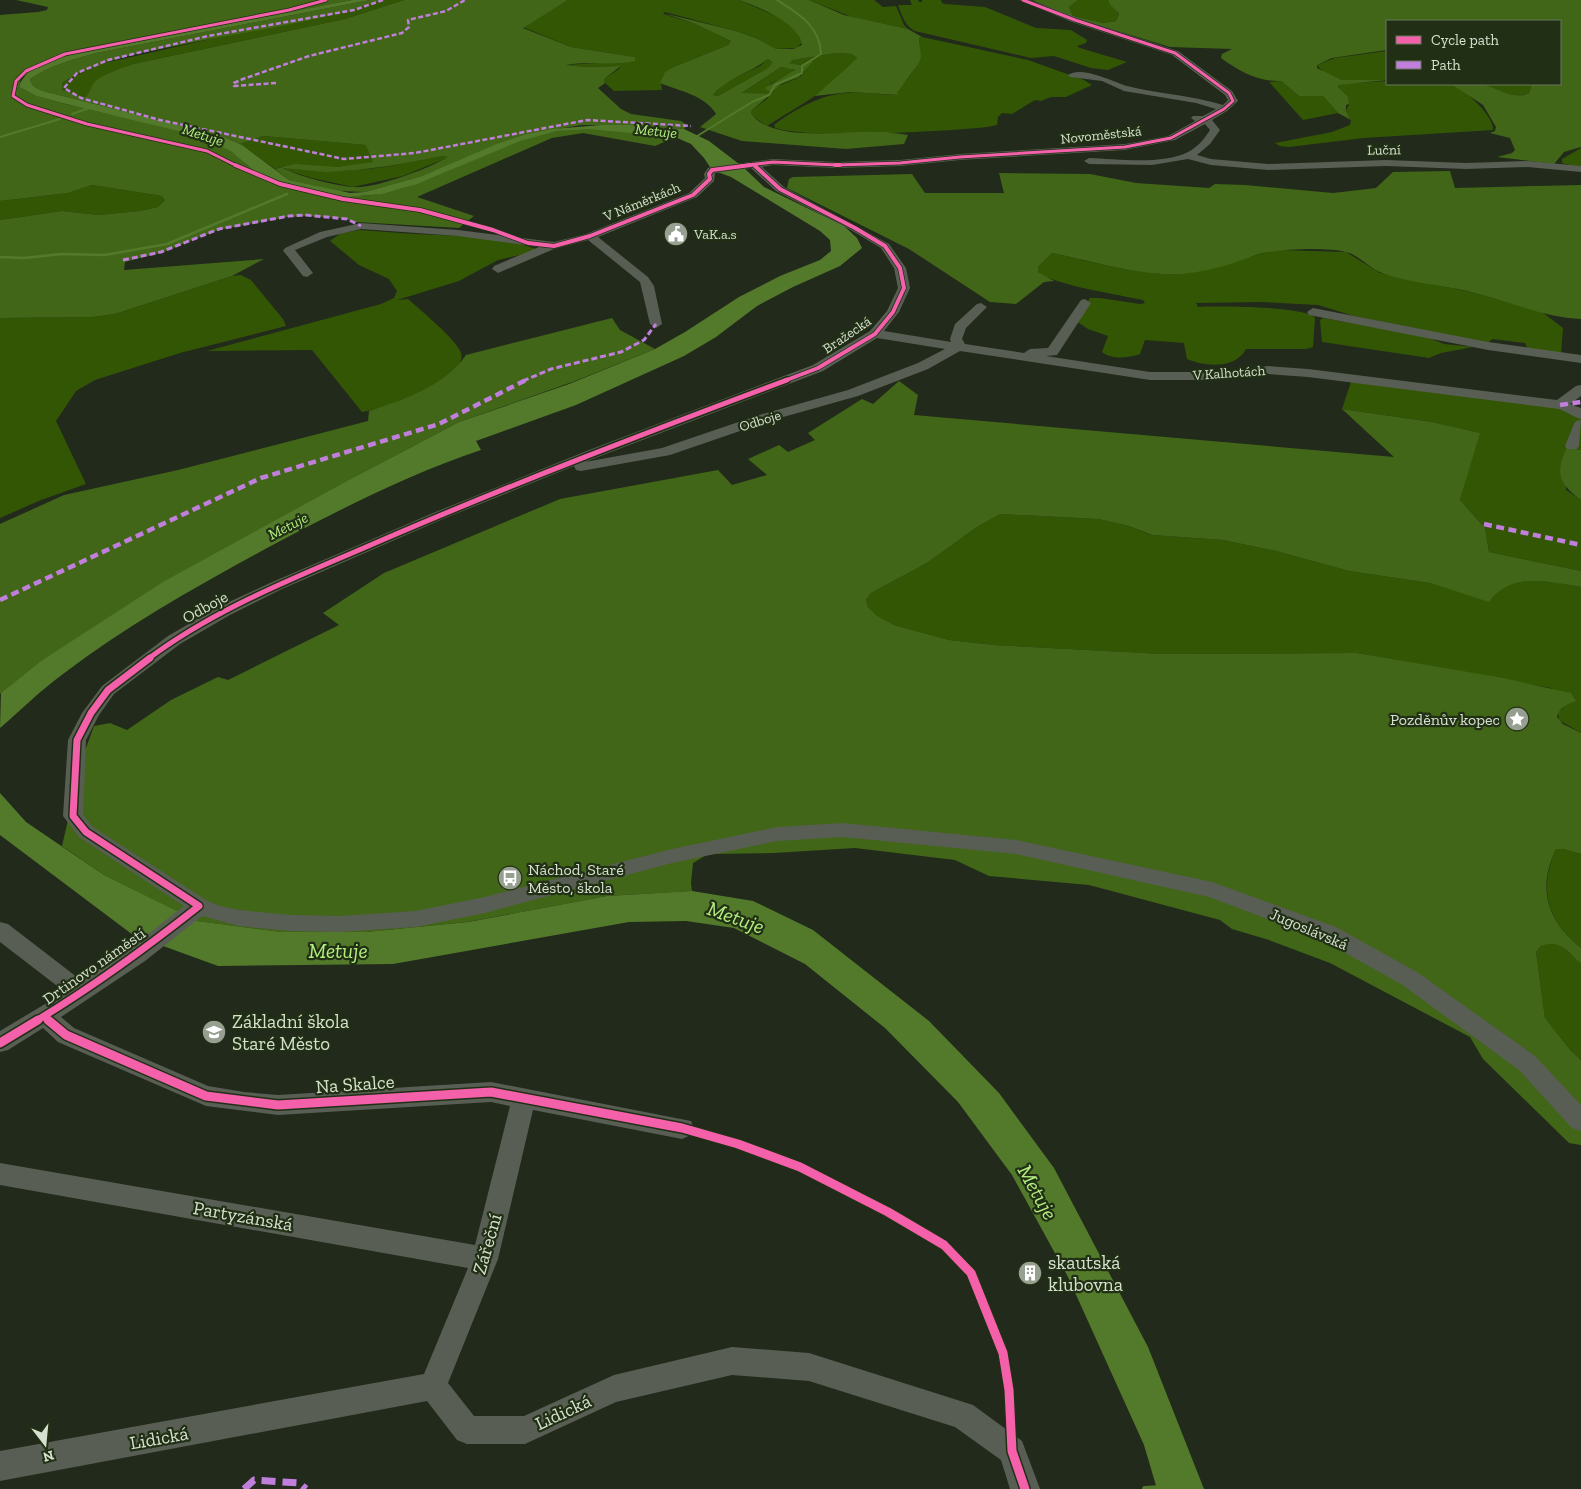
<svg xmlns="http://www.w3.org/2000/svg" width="1581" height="1489" font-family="'Zilla Slab',serif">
<rect width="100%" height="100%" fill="#222a1b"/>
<g fill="#335604">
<polygon points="382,0 404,0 345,19 133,64 113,72 85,97 62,90 62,83 96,65"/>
<path d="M568 0H739L783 19 796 31 802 43 796 48 775 49 758 39 736 31 665 12 663 14 693 23 731 41 728 45 671 68C663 73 660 80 662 90L614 91 605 83 604 79 619 69 621 66 584 67 565 65 597 63 635 57 571 47 523 27Z"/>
<polygon points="809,0 874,0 883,7 896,6 904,25 908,29 852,17"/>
<path d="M910 0H918L919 2H922V0H941L942 3 945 4 985 7 1036 28 1071 30 1087 40 1086 43 1077 46 1080 48 1127 62 1108 70 1091 68 1054 56 1031 58 915 31C905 26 902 16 898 5H912Z"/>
<polygon points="1078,0 1108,0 1110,5 1119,12 1116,21 1104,23 1073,16 1069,7"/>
<path d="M922 37 1028 60 1084 80 1092 85 1066 97H1051L1041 101 1035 100 1012 114 1002 113 998 117 997 125 987 127C954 131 797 140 774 127L775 124C802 105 829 90 863 93 875 93 886 95 898 95L896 94C912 72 923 66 919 38Z"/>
<path d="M1387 51V80C1365 81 1333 86 1317 65L1335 58Z"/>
<path d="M836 53 852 54 857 58C835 88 798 106 767 126L754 117 751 113 752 110 768 98 766 94H741L781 67 792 69 795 72 770 84 773 91 776 87 800 77 808 66V61L800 65 788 63 793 60Z"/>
<polygon points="768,59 774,62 768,68 718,96 713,95 724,83 760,66"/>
<polygon points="1281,81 1299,96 1323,96 1338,113 1303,120 1269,82"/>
<path d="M1387 81V84C1400 84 1440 81 1450 84 1463 88 1494 115 1493 130L1364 138 1289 147 1280 146 1275 143 1332 132 1350 125 1351 120 1346 111 1349 104 1338 87V84Z"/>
<path d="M1480 84H1532L1529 93C1513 100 1495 89 1480 84Z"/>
<path d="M263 136 367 145 374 162 353 166 297 169C329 172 360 171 391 166 409 163 431 153 449 157L403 176 353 187 312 178 289 171 282 167 275 169 240 144Z"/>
<polygon points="1581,148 1581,168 1562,163 1562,159"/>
<polygon points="92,185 162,196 165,200 158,207 140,211 98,215 62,211 0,220 0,201 68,193"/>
<path d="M360 230C378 231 396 233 414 234 455 236 496 235 536 249L524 254 498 260 459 281 397 300 408 299C419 309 457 340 461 353 469 379 382 409 362 412L312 350 207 351 381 304 394 298 397 291 389 279 359 265 330 241 341 233Z"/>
<path d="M1279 250 1346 252 1380 273 1475 293 1542 312 1563 328 1561 354 1528 349 1525 343 1492 339 1488 343 1354 316 1318 305 1263 302 1196 303 1198 307C1215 306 1308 306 1315 318L1313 347 1306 349H1246C1236 369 1205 367 1187 359L1184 343 1145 340 1140 354C1128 358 1112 360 1102 352L1108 336 1088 329 1076 321 1090 298H1100L1140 304 1145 303 1143 300C1120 295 1054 285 1038 272V267L1052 253C1089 261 1143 276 1179 274 1214 271 1245 255 1279 250Z"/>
<polygon points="241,275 251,280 283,319 286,326 180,353 95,380 76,391 56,421 86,484 41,500 0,518 0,318 93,317 115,314 232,276"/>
<polygon points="1323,318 1427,337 1444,344 1473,347 1441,353 1429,358 1322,342 1320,320"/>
<polygon points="1352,379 1581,409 1581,450 1567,448 1566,490 1581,500 1581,571 1489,552 1485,528 1460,500 1479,433 1432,422 1342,409"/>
<path d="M1000 514 1098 519 1129 526 1151 535 1223 540 1276 551 1349 571 1430 583 1489 601C1512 571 1548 582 1581 587V733L1559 720 1558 712 1565 706 1551 688 1357 653 1163 654 994 645 949 640 894 625 877 617 868 607 866 600 871 593 927 563 977 527Z"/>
<path d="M1556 849H1563L1581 854V948C1547 921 1538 889 1556 849Z"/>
<polygon points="1549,942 1561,945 1581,964 1581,1060 1571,1051 1545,1018 1536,952 1541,946"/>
</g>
<g fill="#416617" fill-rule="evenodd">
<path d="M16 0H352L57 59 45 64 21 78 19 87C39 98 61 103 83 108 120 117 158 124 194 135 206 138 222 144 232 151 240 157 246 166 255 171 288 192 344 202 383 193 443 180 496 142 557 131 593 125 630 131 666 135L669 140 655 146 583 133 552 138 417 197 474 216 459 228 356 222 339 218 306 216 287 217 218 230 163 252 125 262 124 270 264 259 232 276 115 314 93 317 0 318V220L62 211 98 215 140 211 158 207 165 200 162 196 92 185 68 193 0 201V15L38 12 47 10 48 7Z"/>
<path d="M370 0H382C320 22 250 31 185 44 141 53 100 59 62 83V90L85 97C90 93 90 89 93 84 99 75 123 68 133 64L345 19 404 0H568L523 28 571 47 635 57V61C612 66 589 61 566 65L584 67 621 66 604 79 605 83 598 88 621 109 631 114 681 121 687 125 684 129 630 125H582L526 134 422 176 365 192 339 191 289 180 275 169 295 164 337 167 373 162 366 145 263 136 240 144 222 136 59 95C49 92 32 91 30 79 50 65 72 60 96 53ZM442 156 448 157C429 168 376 189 353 187 337 186 297 176 283 168L326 172 357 170 389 166Z"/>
<path d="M739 0H809L844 15 908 29 922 37 919 38 921 57 919 63 897 93 899 95 850 92 815 96 848 67 857 58 852 54 836 53 793 60 789 63 800 65 808 61H813L799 77 781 84 773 91H768L765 88 795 70 781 67 742 93 771 94 752 110 751 113C771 144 848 130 881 132 890 132 899 134 908 135L904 144 846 149 742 141 700 127 716 114C705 95 679 91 660 83L665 72 671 68 728 45 731 41 693 23 663 13 736 31 758 39 776 49H793L802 45C799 22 758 7 739 0ZM768 59 773 62 768 68 718 96 713 95C728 77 751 73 768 59Z"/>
<path d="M1032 0H1078L1069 7 1073 16 1104 23 1116 21 1119 13 1110 5 1108 0H1581V147L1564 152 1554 164 1497 157 1512 153 1515 150 1510 138 1490 133 1495 131 1496 127 1483 105 1451 84C1460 84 1470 83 1479 84 1496 86 1511 101 1529 93L1532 84H1560V21H1387V50L1332 58 1317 65V68L1342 80H1387L1338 85V87L1348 97 1349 104 1346 105V111L1351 120 1338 113 1323 96H1299L1281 81C1258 82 1239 71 1221 58L1222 54 1232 49 1170 47 1072 17Z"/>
<path d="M1450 171 1455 188 1581 185V319C1543 317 1508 301 1471 292 1443 285 1409 283 1382 273 1369 268 1359 255 1346 252 1326 247 1283 249 1263 253 1253 255 1244 260 1234 263 1218 268 1200 272 1183 274 1144 277 1091 261 1052 253L1038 267V272L1054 281 1044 282 1016 304 990 302 909 249 787 188 789 179 793 177 912 174 925 193H1004L999 173 1090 174 1136 183 1209 188 1215 184 1245 185 1333 193 1376 188 1393 172Z"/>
<path d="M612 318 620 330 655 349 575 381 459 422 360 474 38 663 0 694V524L64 495 178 470 368 421 369 411C404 399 444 387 466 355Z"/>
<path d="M899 381 918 395 914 415 1394 457 1342 409 1432 422 1480 433 1460 500 1485 528 1489 552 1581 571V587C1548 582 1512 571 1489 602L1430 583 1349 571 1276 551 1223 540 1152 535 1129 526 1098 519 1000 514 977 527 927 563 871 593 866 600 868 607 877 616 894 625 949 640 994 645 1163 654 1357 653 1503 678 1571 693 1576 701C1568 704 1559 707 1557 717L1563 724 1581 733V854L1563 849H1556C1537 889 1547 921 1581 948V964C1568 952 1560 938 1541 946L1536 952 1545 1018 1571 1051 1581 1060V1145L1569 1143 1483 1059 1470 1037 1330 963 1269 940 1232 929 1220 920 1089 885 989 876 955 860 855 848 774 853 708 854 693 863 691 883 692 891 607 896 467 922 366 932H282L196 921 104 875 62 846 73 798 76 775 94 726 110 723 127 730 171 700 218 677 228 680 339 625 323 613 384 573 560 499 718 470 732 485 767 475 748 459 779 445 788 452 815 440 808 433 862 399 873 404Z"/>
<path d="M1567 448 1581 450V500C1560 485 1554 473 1567 448Z"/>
</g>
<g fill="#537a2b">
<path d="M352 0H370L96 53C72 60 50 65 30 79 32 91 49 92 59 95L222 136 242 145 289 180 350 193 365 192 422 176 497 144 526 134 553 129 601 125H630L684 129 709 141 743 167 764 187 844 226 857 238 862 248 840 266 793 287 757 306 716 337 684 356 576 405 476 441 481 450C412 473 347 506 282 540 206 581 132 622 63 674 41 690 21 710 0 728L1 693 38 663 163 582 360 474 459 422 569 384 655 349 685 332 739 297 780 276 820 260 831 251 830 240 820 231 731 177 712 170 704 158 691 144 675 137 589 129 557 131 520 141 417 184 382 194 348 197 326 194 282 184 254 171 231 151 195 135 62 103 37 96 19 87C25 65 58 59 78 53Z"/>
<polygon points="0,793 26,822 104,875 197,921 282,932 366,932 468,922 607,896 692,891 753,901 813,930 929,1021 999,1093 1054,1168 1148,1347 1204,1489 1157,1489 1144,1445 1068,1277 1012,1175 958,1102 885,1028 805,964 734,928 686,921 629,922 393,964 218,966 133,935 0,835"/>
</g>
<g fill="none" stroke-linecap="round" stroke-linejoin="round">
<g stroke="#537a2b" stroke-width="2">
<polyline points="72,114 92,107"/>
<polyline points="0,137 60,119"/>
<path d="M694 138 752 102 769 95 775 85 802 73V66L821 54C820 26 799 14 777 0"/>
</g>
<polyline stroke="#537a2b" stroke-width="2.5" points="0,257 24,258 61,254 105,255 167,244 287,194"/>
<polyline stroke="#537a2b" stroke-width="6" points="1145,1489 1161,1488"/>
<g fill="#585e53" fill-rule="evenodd">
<path d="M1019 0H1030L1078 18 1178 51 1232 91 1238 101 1227 111 1212 120 1220 130 1210 144 1197 155 1211 159 1268 164 1386 160 1466 163 1528 161 1581 166V172L1528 167 1466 169 1386 166 1268 170 1211 165 1188 159 1152 165 1089 164 1084 161 1089 158C1117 159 1163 165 1188 152 1198 147 1205 138 1210 130L1205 124 1175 140 1125 150 960 160 900 166 837 168 773 165 762 167 784 187 889 244 906 268 910 288 899 312 884 331 951 342 950 339 955 324 977 304 981 303 987 307 966 328 962 339 965 344 1024 353 1030 349 1048 348 1081 300 1085 299 1091 303 1059 352 1057 355 1046 356 1150 372H1222L1268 366 1308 369 1557 400 1576 386 1581 385V396L1570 404 1581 408V419C1573 417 1568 412 1559 409L1308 377 1268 374 1222 380H1150L960 351 928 369 858 396 769 421 670 455 581 471 576 470 574 466 443 519 282 589 230 615 180 644 114 694 99 715 86 740 83 815 93 827 206 900 220 906 239 910 290 915 340 916 415 911 485 897 672 849 777 827 843 823 1016 840 1212 882 1336 927 1417 972 1535 1056 1581 1105V1131L1572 1128 1519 1070 1401 984 1320 939 1209 897 1016 854 843 837 777 841 672 863 485 913 415 927 340 932 290 931 239 926 202 916 145 961 61 1017 74 1028 208 1086 244 1092 278 1095 491 1082 691 1121 694 1128 691 1135 682 1139 533 1110 498 1259 448 1383 474 1416H524L614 1375 732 1347 809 1353 973 1405 1022 1441 1040 1489H1010L1001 1460 955 1427 809 1381 732 1375 616 1402 525 1444H467L457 1440 427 1401 0 1481V1451L424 1374 468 1268 0 1185V1163L475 1245 510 1106 491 1102 278 1115 206 1106 58 1042 43 1028 8 1050 0 1052V1031L65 992 0 942V922L8 924 82 981 129 949 184 906 79 837 63 816 68 740 82 713 102 686 168 636 218 607 270 583 433 513 589 450 813 365 870 331 887 311 898 288 894 268 881 248 851 230 776 191 751 168 715 173 714 181 697 197 598 237 648 277 654 286 662 324 656 328 650 324 640 282 588 240 554 249 498 273 492 269 494 266 539 247 458 236 361 229 327 237 295 250 313 273 307 277 303 276 285 253 283 251 285 248 320 232 361 223 458 230 554 242 586 234 689 193 705 178 704 174 708 168 712 167 773 159 837 162 900 160 960 154 1125 144 1168 136 1195 121 1191 118 1193 116H1203L1216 109 1196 103 1124 91 1102 81 1070 77 1068 75C1081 65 1114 82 1127 86 1159 94 1191 95 1223 105L1228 100 1225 95 1172 55 1072 22ZM877 338 945 349 918 363 848 390 759 415 662 448 585 462 823 371Z"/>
<polygon points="1313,308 1488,342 1581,355 1581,363 1488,350 1309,315 1307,312"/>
<polygon points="1581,420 1579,446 1577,449 1567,449 1565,446 1574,424 1576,421"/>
</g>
<g stroke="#c07fdc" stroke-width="2.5" stroke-dasharray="5 2.5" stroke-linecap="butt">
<polyline points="383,0 354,10 208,36 108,60 77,73 64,88 81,98 160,120 344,159 415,153 587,120 691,126"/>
<polyline points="276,83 234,86 234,83 243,79 309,56 402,33 409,27 408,20 446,11 465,0"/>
</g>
<g stroke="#c07fdc" stroke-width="3" stroke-dasharray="6 3" stroke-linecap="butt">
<polyline points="123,260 161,252 219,229 289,216 305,215 347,219 361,226"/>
<polyline points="523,381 551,369 621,352 644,340 656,324"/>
</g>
<g stroke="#c07fdc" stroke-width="4.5" stroke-dasharray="8 4.5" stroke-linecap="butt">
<polyline points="1560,405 1581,402"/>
<polyline points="1484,524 1581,545"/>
<polyline points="0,600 261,478 439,424 526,380"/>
</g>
<polyline stroke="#c07fdc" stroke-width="7" stroke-dasharray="14 7" stroke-linecap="butt" points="244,1489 254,1480 299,1483 306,1489"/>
<g stroke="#213015" stroke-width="4.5">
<g id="cycleway-far4">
<polyline points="753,164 755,166"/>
<polyline points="237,166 207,151 87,124 27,105 13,96 16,81 26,71 65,54 289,10 326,0"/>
<polyline points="741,166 773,162 837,165 900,163 960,157 1125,147 1171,138 1224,109 1233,101 1229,93 1175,53 1075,20 1023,0"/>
</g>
</g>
<g stroke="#213015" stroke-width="5.5">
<g id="cycleway-far3">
<polyline points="235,165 280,184 343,199 420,210 493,230 528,243 554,246 590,236 693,195 710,179 709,174 712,170 751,165"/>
<polyline points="754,165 780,189 855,228 885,246 900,268 904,288 893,312 875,334 818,368 784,381"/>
<polyline points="835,165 840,165"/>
</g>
</g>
<g stroke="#213015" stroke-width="8">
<path id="cycleway-far2" d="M148 659C216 608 295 578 373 544 509 485 648 432 787 380"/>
</g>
<g stroke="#213015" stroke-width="10">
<g id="cycleway-far1">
<polyline points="45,1017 49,1021"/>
<path d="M36 1021C94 986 146 948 199 906L86 832 73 816 77 740 91 713 108 690 150 658"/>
</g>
</g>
<g stroke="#213015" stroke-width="12">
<g id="cycleway">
<polyline points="48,1020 66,1035 206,1096 278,1105 491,1092 682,1128 738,1144 800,1167 888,1212 944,1245 971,1273 1003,1353 1009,1390 1012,1451 1025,1489"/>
<polyline points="0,1043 38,1020"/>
</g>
</g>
<use href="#cycleway-far4" stroke="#f560ab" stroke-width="3"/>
<use href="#cycleway-far3" stroke="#f560ab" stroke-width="4"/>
<use href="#cycleway-far2" stroke="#f560ab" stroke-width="5"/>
<use href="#cycleway-far1" stroke="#f560ab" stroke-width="7"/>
<use href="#cycleway" stroke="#f560ab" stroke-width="9"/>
</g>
<defs>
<g id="civic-disc" transform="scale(1.25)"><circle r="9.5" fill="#97a090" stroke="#213015"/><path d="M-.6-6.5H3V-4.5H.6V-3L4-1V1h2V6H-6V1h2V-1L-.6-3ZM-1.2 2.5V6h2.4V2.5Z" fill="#fff"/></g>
<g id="sight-disc" transform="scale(1.25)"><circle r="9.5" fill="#97a090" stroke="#213015"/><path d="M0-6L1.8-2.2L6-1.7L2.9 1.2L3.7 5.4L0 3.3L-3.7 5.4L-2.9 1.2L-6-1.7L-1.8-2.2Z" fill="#fff"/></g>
<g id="bus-disc" transform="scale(1.25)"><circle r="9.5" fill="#97a090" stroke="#213015"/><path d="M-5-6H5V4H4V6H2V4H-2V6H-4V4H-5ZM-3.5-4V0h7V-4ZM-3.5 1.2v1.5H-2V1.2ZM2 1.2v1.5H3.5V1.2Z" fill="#fff"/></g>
<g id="school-disc" transform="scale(1.25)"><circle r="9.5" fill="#97a090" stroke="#213015"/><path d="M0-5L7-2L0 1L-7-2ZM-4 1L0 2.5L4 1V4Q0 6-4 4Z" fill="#fff"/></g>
<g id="building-disc" transform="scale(1.25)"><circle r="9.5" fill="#97a090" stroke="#213015"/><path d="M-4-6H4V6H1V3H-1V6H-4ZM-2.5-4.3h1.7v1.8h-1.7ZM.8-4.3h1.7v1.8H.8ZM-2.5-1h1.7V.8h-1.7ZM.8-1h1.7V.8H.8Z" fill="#fff"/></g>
</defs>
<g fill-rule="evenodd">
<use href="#civic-disc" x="676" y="234"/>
<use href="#sight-disc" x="1517" y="719"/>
<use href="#bus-disc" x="510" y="878"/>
<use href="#school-disc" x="214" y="1032"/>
<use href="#building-disc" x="1030" y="1273"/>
</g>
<g text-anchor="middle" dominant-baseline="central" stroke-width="4.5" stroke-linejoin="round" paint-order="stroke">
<g font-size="14" fill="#d6e0cf" stroke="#213015">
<text transform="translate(1101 135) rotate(-6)">Novoměstská</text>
<text transform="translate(1384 150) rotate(-1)">Luční</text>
<text transform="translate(642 202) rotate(-22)">V Náměrkách</text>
<text transform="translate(847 335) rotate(-34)">Bražecká</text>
<text transform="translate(1229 373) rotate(-4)">V Kalhotách</text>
<text transform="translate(760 421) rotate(-17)">Odboje</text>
</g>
<g font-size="14" fill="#d6e0cf" stroke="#213015" text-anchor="start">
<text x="694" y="234">VaK.a.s</text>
</g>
<g font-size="15" font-style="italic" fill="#b3ee7f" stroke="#213015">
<text transform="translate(656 131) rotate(6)">Metuje</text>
<text transform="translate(203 135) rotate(18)">Metuje</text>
<text transform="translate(288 526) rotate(-27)">Metuje</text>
</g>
<g font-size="16" fill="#d6e0cf" stroke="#213015">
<text transform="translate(205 607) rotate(-29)">Odboje</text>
<text transform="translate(1309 929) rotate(23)">Jugoslávská</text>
<text transform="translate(94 966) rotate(-35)">Drtinovo náměstí</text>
</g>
<g font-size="16" fill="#d6e0cf" stroke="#213015" text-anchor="end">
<text x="1500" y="719">Pozděnův kopec</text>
<text x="528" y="869" text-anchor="start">Náchod, Staré<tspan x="528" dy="18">Město, škola</tspan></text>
</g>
<g font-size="19" fill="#d6e0cf" stroke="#213015" text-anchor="start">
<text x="232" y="1021">Základní škola<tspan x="232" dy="22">Staré Město</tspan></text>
<text x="1048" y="1262">skautská<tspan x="1048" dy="22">klubovna</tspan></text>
</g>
<g font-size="19" fill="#d6e0cf" stroke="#213015">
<text transform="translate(355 1084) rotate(-4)">Na Skalce</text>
<text transform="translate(243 1216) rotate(10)">Partyzánská</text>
<text transform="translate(487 1244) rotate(-74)">Zářeční</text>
<text transform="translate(563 1412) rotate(-25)">Lidická</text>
<text transform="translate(159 1438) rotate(-10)">Lidická</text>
</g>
<g font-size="21" font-style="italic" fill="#b3ee7f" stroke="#213015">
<text transform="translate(736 917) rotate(20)">Metuje</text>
<text x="338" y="950">Metuje</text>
<text transform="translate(1038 1192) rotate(61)">Metuje</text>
</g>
</g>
<rect x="1386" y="20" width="175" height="65" fill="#213015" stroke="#69765f"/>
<rect x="1396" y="36" width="25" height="8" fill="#f560ab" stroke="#69765f"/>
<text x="1431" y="45" font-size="15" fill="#d6e0cf">Cycle path</text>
<rect x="1396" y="61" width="25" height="8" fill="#c07fdc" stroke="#69765f"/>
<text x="1431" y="70" font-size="15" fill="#d6e0cf">Path</text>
<g transform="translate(45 1444) rotate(164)" stroke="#213015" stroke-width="4" paint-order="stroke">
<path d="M0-4L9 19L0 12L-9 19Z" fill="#d6e0cf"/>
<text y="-8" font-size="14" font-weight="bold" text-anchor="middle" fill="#d6e0cf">N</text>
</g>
</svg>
